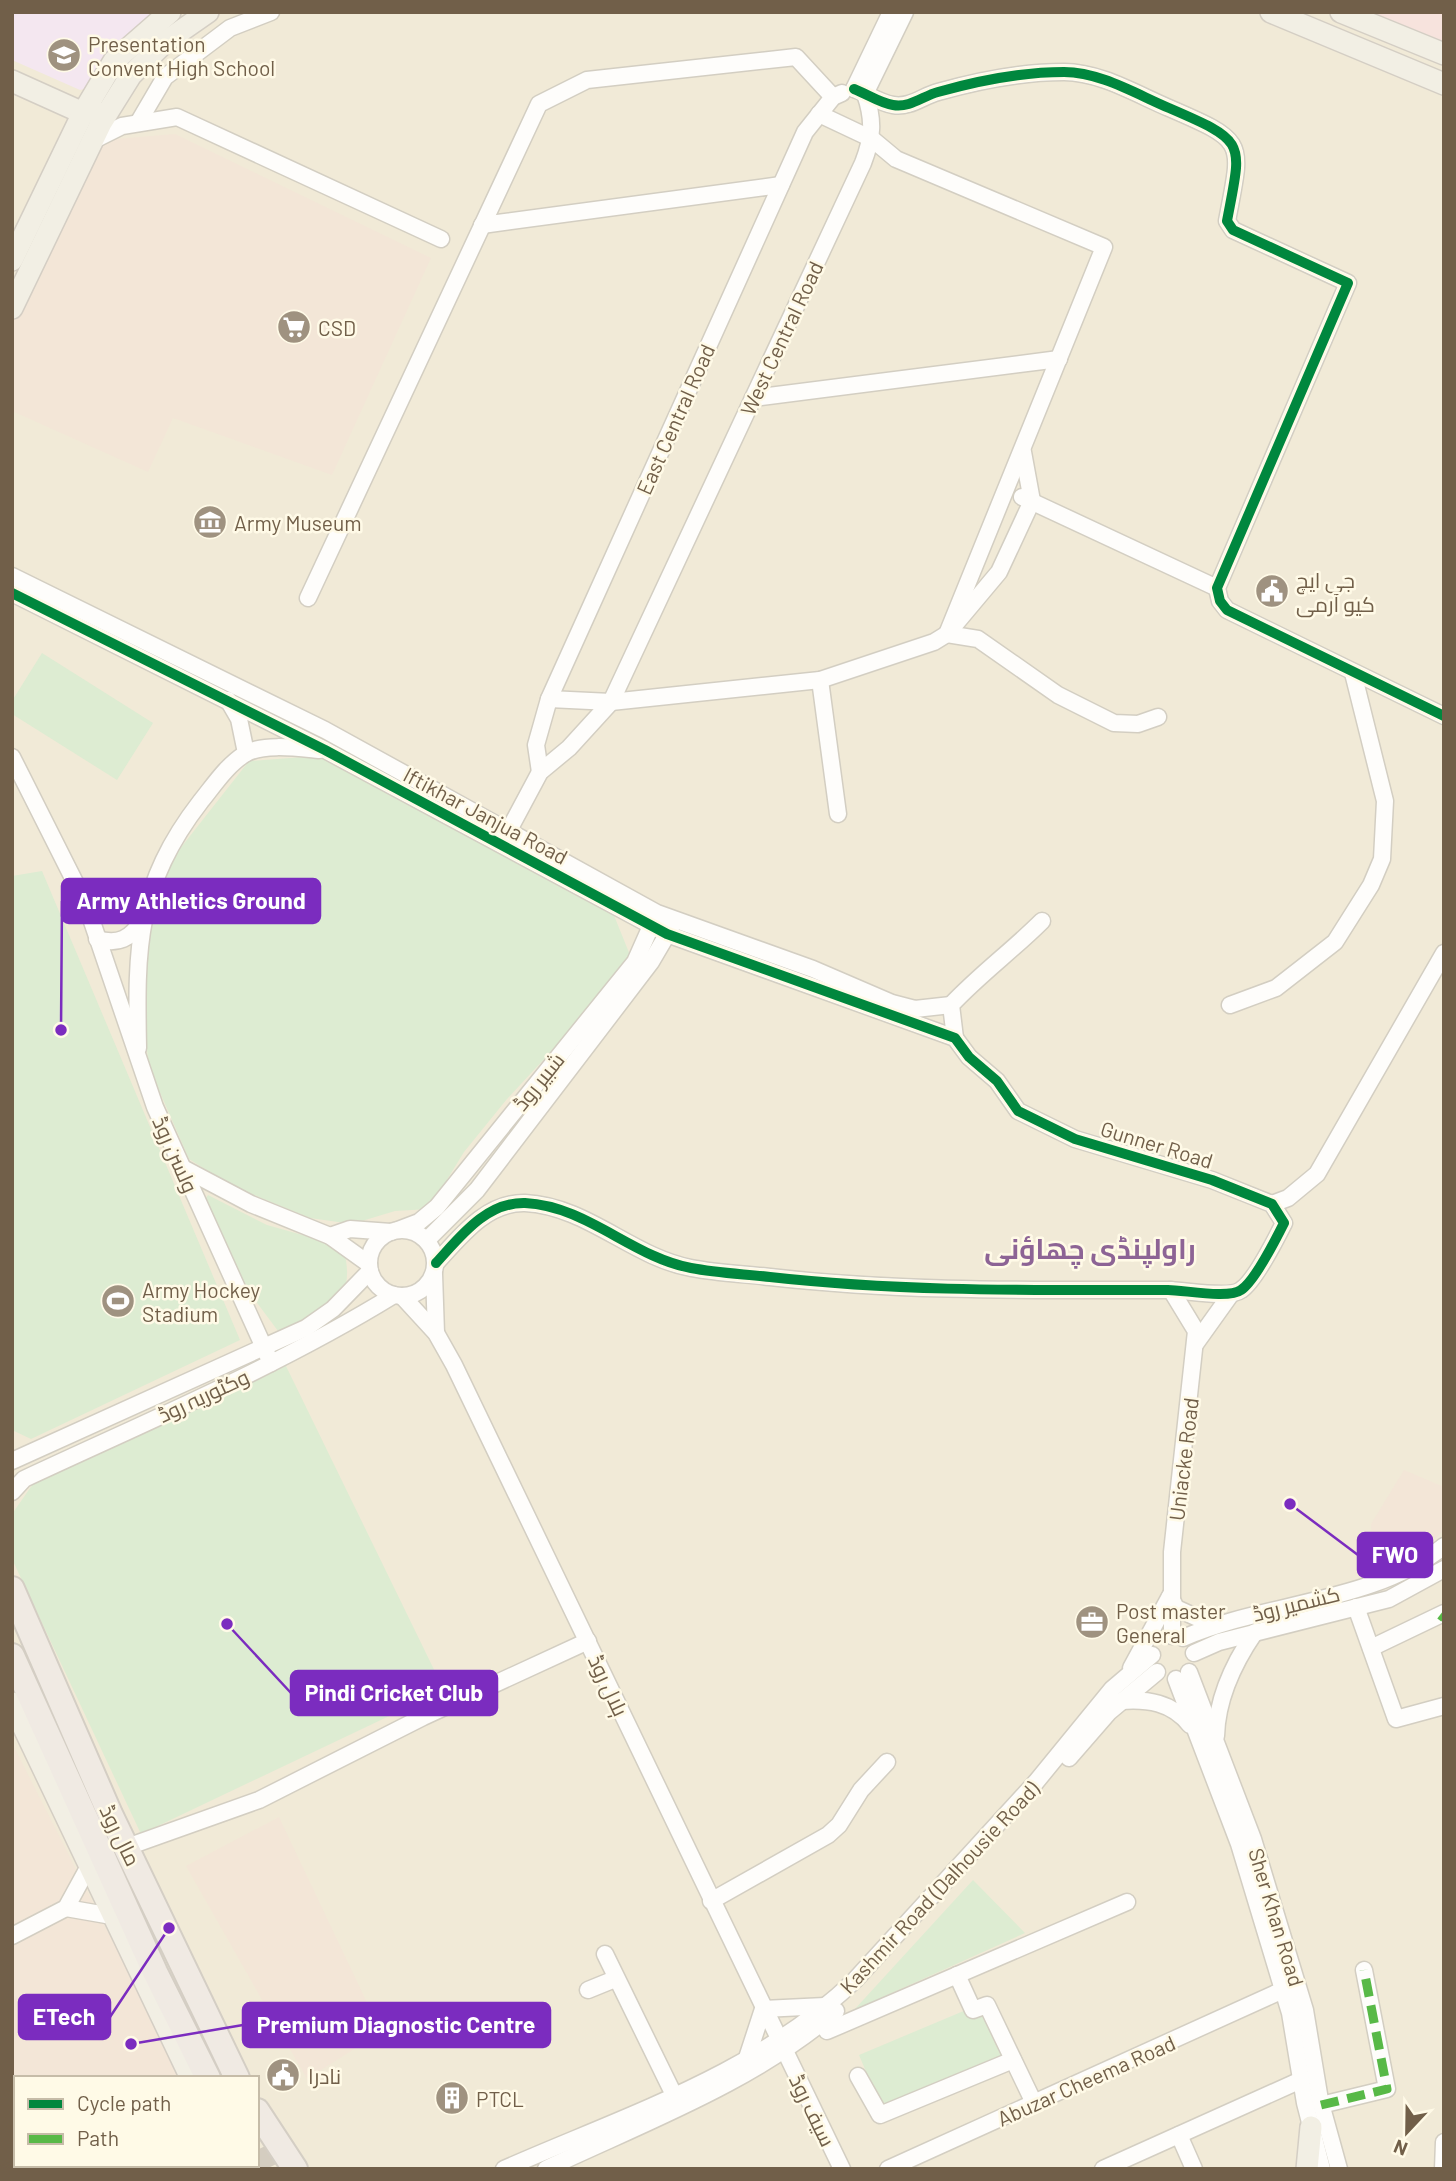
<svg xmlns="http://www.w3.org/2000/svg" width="1456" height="2181" font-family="Barlow,Cairo,sans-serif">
<rect width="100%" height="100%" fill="#f5f2e7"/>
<path fill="#f1ead7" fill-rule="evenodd" d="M12 12H1444V2169H12ZM16 2078H257V2165H16Z"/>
<g fill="#f3e6d7">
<polygon points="175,134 431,258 332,475 173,418 148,472 12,411 12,308 92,141"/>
<polygon points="1404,1470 1444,1487 1444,1530 1430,1543 1373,1568 1371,1524"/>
<polygon points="12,1743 182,2078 16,2078 16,2165 227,2165 229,2169 12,2169"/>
<polygon points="279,1817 381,2032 307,2079 186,1866"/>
</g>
<polygon fill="#f4e7f0" points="12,12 152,12 91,87 80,90 12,60"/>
<polygon fill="#f7e3dd" points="1340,12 1444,12 1444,57"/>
<g fill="#ddecd2">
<polygon points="42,653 153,723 117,780 12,714 12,701"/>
<polygon points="317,756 613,913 630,955 571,1030 507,1099 464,1152 429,1209 395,1211 352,1224 310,1218 230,1185 189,1159 148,1065 144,997 146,951 153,910 175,855 249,761"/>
<polygon points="42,871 240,1340 31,1439 12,1430 12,876"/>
<path d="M208 1195 267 1225 331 1243 344 1251C358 1306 322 1312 281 1335L240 1280 222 1246 206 1198Z"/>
<polygon points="285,1364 444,1690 141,1834 12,1559 12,1514 35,1481"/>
<polygon points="973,1880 1025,1933 854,2010"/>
<polygon points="966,2010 970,2018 984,2013 1002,2058 881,2107 859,2055"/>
</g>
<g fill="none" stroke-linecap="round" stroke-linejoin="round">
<g stroke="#d4cdc0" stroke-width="24" stroke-dasharray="24 12" stroke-linecap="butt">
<polyline points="197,2019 223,2078"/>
<polyline points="257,2150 266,2169"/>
</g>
<g stroke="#d3cec2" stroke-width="19">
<g id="minor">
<path d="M854 89C867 94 880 103 893 105 910 108 923 96 938 92 977 81 1023 72 1064 72 1100 72 1136 94 1169 108 1248 142 1242 141 1227 221L1233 230 1348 283 1217 588 1220 601 1227 610 1444 716"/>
<polyline points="854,89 891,12"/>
<polyline points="865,94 905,12"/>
<polyline points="819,114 872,139 896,159 1104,247 947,634"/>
<polyline points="138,123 165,77 230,28 271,12"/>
<polyline points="92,141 122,126 177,117 441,239"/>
<polyline points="482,225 781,185"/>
<polyline points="753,398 1059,359"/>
<polyline points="1022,497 1217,588"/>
<polyline points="12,576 325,730 657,913 813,969 892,1003 915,1009 951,1005"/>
<path d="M12 593 325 750 667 934 955 1038 969 1057 997 1081 1018 1111 1075 1139 1212 1180 1272 1204 1284 1223C1276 1239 1255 1281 1241 1290 1229 1299 1184 1290 1168 1290 1034 1290 903 1292 770 1277 744 1274 717 1273 691 1268 632 1257 587 1206 525 1203 486 1202 460 1237 436 1263"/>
<polyline points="308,598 539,104 587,80 796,57 833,97"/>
<polyline points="947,634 978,639 1058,695 1114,723 1138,724 1158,717"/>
<polyline points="820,680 838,814"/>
<polyline points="549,699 611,702 820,680 934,642 947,634 999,572 1032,501 1023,452"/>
<polyline points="228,700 239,719 246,753"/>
<polyline points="12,757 86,904 155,1107 271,1363"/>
<polyline points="540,772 536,745 549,699 805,132 833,97 842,93"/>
<path d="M509 830 540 772 569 748 611 702 863 163C873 137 874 120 865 94"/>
<path d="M97 939C118 945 131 939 142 920"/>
<polyline points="1230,1005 1276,988 1335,942 1371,885 1382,859 1385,801 1353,673"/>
<path d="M955 1038 951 1005C979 975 1013 950 1042 921"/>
<path d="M138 1048C136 947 136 885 201 801 214 785 227 765 245 754 263 743 298 748 319 750"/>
<polyline points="181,1167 251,1204 330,1236 369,1264"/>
<polyline points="1272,1204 1288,1198 1317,1174 1444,953"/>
<polyline points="398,1230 419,1222 437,1207 635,962 655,917"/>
<circle cx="402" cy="1263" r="33"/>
<polyline points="330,1236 350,1229 391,1232"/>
<polyline points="427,1240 477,1190 651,962 671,928"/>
<polyline points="434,1274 436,1333"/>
<polyline points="1171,1290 1196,1331 1172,1552 1172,1636"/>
<polyline points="402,1296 436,1333 454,1365 842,2169"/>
<polyline points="1196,1343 1231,1294"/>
<polyline points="12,1461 306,1328 333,1309 370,1271"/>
<path d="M12 1492 24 1479C148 1421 277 1367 394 1295"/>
<polyline points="1170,1596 1176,1608 1213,1625"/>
<polyline points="1356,1607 1396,1719 1444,1706"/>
<path d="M1183 1638C1265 1602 1374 1603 1444 1546"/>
<polyline points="1371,1648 1444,1613"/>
<polyline points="1194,1653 1219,1642 1389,1599 1444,1569"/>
<polyline points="1131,1668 1169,1598"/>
<polyline points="1189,1672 1253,1839 1305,2010 1320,2100 1339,2169"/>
<polyline points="1176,1679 1239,1844 1290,2013 1305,2103 1322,2169"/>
<path d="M1121 1701C1147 1699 1172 1702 1190 1725"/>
<path d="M1216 1736C1217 1698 1233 1664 1255 1632"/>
<polyline points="1069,1758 1109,1712 1157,1672"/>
<polyline points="127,1847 259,1800 423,1717 588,1641"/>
<polyline points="711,1901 828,1835 839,1825 861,1790 887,1762"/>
<polyline points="66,1908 112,1916"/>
<polyline points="12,1936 66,1908 89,1866"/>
<polyline points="605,1954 674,2095"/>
<polyline points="957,1975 973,2010 987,2005 1034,2103"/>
<polyline points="588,1990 615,1979"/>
<polyline points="827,2031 1127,1902"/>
<polyline points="746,2061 763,2009 825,2006"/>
<polyline points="858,2076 880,2115 1013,2060"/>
<polyline points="1321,2105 1387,2089 1364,1970"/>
<polyline points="1179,2135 1194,2169"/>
<path d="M504 2169C624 2116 759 2073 855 1980L1036 1782 1112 1689 1152 1655"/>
<path d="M546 2169C645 2122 752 2083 836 2011"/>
<polyline points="888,2169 1283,1990"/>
<polyline points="1103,2169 1301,2080"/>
<polyline points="1443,2169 1444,2142"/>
</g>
</g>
<g stroke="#d4cec4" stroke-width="24">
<g id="major">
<polyline points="1271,12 1444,84"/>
<polyline points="1341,12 1444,54"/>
<polyline points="12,81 83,113 94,111"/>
<polyline points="12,260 83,113 114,61 170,12"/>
<polyline points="12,308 101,123 131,75 165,42 208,12"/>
<polyline points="12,1703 191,2078"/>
<polyline points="234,2165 236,2169"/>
<polyline points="1307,2169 1311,2127"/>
</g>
</g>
<g stroke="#d4cec4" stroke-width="28">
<g id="highway">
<polyline points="12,1589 110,1814 237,2078"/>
<polyline points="12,1656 155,1972 208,2078"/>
<polyline points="257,2111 295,2169"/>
</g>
</g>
<use href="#minor" stroke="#fefdfb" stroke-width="16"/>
<use href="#major" stroke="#f2efe4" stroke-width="21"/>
<use href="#highway" stroke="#f0eae3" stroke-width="24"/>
<g stroke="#58b947" stroke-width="9" stroke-dasharray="18 9" stroke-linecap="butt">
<polyline points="1440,1615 1444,1618"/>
<polyline points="1321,2105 1387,2089 1364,1970"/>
</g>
<g stroke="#fffae7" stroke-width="15">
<g id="cycleway">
<path d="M854 89C867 94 880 103 893 105 910 108 923 96 938 92 977 81 1023 72 1064 72 1100 72 1136 94 1169 108 1248 142 1242 141 1227 221L1233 230 1348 283 1217 588 1220 601 1227 610 1444 716"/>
<path d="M12 593 325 750 667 934 955 1038 969 1057 997 1081 1018 1111 1075 1139 1212 1180 1272 1204 1284 1223C1276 1239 1255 1281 1241 1290 1229 1299 1184 1290 1168 1290 1034 1290 903 1292 770 1277 744 1274 717 1273 691 1268 632 1257 587 1206 525 1203 486 1202 460 1237 436 1263"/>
</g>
</g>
<use href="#cycleway" stroke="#00873e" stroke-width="10"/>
</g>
<defs>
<g id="school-disc" transform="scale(1.75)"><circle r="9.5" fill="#9f9280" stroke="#fffae7"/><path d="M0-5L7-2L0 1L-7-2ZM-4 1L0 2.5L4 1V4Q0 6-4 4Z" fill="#fff"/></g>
<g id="supermarket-disc" transform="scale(1.75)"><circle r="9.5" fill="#9f9280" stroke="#fffae7"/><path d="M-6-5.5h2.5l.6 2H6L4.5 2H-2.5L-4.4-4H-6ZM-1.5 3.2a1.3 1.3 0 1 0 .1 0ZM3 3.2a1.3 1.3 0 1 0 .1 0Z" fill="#fff"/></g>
<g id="museum-disc" transform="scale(1.75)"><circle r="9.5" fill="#9f9280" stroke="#fffae7"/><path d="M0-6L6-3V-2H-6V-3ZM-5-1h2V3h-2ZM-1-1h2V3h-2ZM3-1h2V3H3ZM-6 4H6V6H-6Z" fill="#fff"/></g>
<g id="civic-disc" transform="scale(1.75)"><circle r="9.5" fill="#9f9280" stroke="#fffae7"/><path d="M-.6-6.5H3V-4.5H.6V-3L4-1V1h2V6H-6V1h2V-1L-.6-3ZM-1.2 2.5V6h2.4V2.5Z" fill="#fff"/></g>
<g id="stadium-disc" transform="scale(1.75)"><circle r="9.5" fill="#9f9280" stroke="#fffae7"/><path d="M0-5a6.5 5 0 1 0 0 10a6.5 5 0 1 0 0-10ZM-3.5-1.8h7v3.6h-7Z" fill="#fff"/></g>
<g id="office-disc" transform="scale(1.75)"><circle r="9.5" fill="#9f9280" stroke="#fffae7"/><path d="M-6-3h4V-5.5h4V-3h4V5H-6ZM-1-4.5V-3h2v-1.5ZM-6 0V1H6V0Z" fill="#fff"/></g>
<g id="building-disc" transform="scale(1.75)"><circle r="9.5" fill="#9f9280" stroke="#fffae7"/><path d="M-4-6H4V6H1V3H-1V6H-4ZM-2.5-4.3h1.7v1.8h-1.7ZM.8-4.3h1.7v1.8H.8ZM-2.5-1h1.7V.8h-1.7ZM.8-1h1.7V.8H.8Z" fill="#fff"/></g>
</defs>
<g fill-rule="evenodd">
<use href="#school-disc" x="64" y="55"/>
<use href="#supermarket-disc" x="294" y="327"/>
<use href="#museum-disc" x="210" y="522"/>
<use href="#civic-disc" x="1272" y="591"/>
<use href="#stadium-disc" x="118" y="1301"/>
<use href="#office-disc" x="1092" y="1622"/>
<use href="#civic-disc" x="283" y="2075"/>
<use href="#building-disc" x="452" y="2098"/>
</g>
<g text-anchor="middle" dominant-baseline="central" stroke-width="5" stroke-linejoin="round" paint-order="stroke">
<g font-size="21" fill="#715f49" stroke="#fffae7" text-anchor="start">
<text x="88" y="43">Presentation<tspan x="88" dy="24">Convent High School</tspan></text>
<text x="318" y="327">CSD</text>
<text x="234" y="522">Army Museum</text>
<text x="1296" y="579">جی ایچ<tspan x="1296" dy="24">کیو آرمی</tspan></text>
<text x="142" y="1289">Army Hockey<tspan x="142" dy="24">Stadium</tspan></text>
<text x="1116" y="1610">Post master<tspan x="1116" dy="24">General</tspan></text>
<text x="308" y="2075">نادرا</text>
<text x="476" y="2098">PTCL</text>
</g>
<g font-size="21" fill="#715f49" stroke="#fffae7">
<text transform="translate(781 338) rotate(-65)">West Central Road</text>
<text transform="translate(675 419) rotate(-66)">East Central Road</text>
<text transform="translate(486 815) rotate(28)">Iftikhar Janjua Road</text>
<text transform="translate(538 1081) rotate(-51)">شبیر روڈ</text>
<text transform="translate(1157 1144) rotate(17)">Gunner Road</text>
<text transform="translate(176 1154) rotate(66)">ولسن روڈ</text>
<text transform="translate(203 1395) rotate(-25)">وکٹوریہ روڈ</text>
<text transform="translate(1183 1459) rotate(-83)">Uniacke Road</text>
<text transform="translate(1296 1603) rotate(-14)">کشمیر روڈ</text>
<text transform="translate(609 1685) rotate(65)">ہلال روڈ</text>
<text transform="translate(121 1835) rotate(64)">مال روڈ</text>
<text transform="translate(939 1887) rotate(-47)">Kashmir Road (Dalhousie Road)</text>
<text transform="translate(1277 1917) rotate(73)">Sher Khan Road</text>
<text transform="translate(1086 2080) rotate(-24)">Abuzar Cheema Road</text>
<text transform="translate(813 2110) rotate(64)">سیف روڈ</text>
</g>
<g font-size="28" font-weight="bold" fill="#8d6495" stroke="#fffae7">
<text x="1090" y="1248">راولپنڈی چھاؤنی</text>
</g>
</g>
<path fill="none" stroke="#7b2cbf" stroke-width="2.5" d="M61 1030L62 901M1290 1504L1358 1555M227 1624L291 1693M169 1928L110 2017M131 2044L243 2025"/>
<g fill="#7b2cbf" stroke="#fffae7" stroke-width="2.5">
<circle cx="61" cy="1030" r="7"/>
<circle cx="1290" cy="1504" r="7"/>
<circle cx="227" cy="1624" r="7"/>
<circle cx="169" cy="1928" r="7"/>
<circle cx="131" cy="2044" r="7"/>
</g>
<g fill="#7b2cbf" stroke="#7b2cbf" stroke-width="2.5">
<rect x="62" y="879" width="258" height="44" rx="7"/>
<rect x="1358" y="1533" width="74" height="44" rx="7"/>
<rect x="291" y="1671" width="206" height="44" rx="7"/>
<rect x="19" y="1995" width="91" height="44" rx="7"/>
<rect x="243" y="2003" width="307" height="44" rx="7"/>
</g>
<g font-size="23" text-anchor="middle" font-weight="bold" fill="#fff">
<text x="191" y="909">Army Athletics Ground</text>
<text x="1395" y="1563">FWO</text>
<text x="394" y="1701">Pindi Cricket Club</text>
<text x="64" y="2025">ETech</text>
<text x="396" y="2033">Premium Diagnostic Centre</text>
</g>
<rect width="1456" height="2181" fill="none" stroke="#715f49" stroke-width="28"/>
<rect x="14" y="2076" width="245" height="91" fill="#fffae7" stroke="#c6bca8" stroke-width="2"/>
<rect x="28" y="2099" width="35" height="10" fill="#00873e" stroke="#c6bca8" stroke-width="2"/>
<text x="77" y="2111" font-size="21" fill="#715f49">Cycle path</text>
<rect x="28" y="2134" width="35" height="10" fill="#58b947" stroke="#c6bca8" stroke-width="2"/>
<text x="77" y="2146" font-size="21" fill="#715f49">Path</text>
<g transform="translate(1407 2132) rotate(202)" stroke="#fffae7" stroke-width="5" paint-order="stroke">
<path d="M0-5L12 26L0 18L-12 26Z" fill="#715f49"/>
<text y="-10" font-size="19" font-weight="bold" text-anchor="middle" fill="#715f49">N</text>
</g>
</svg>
